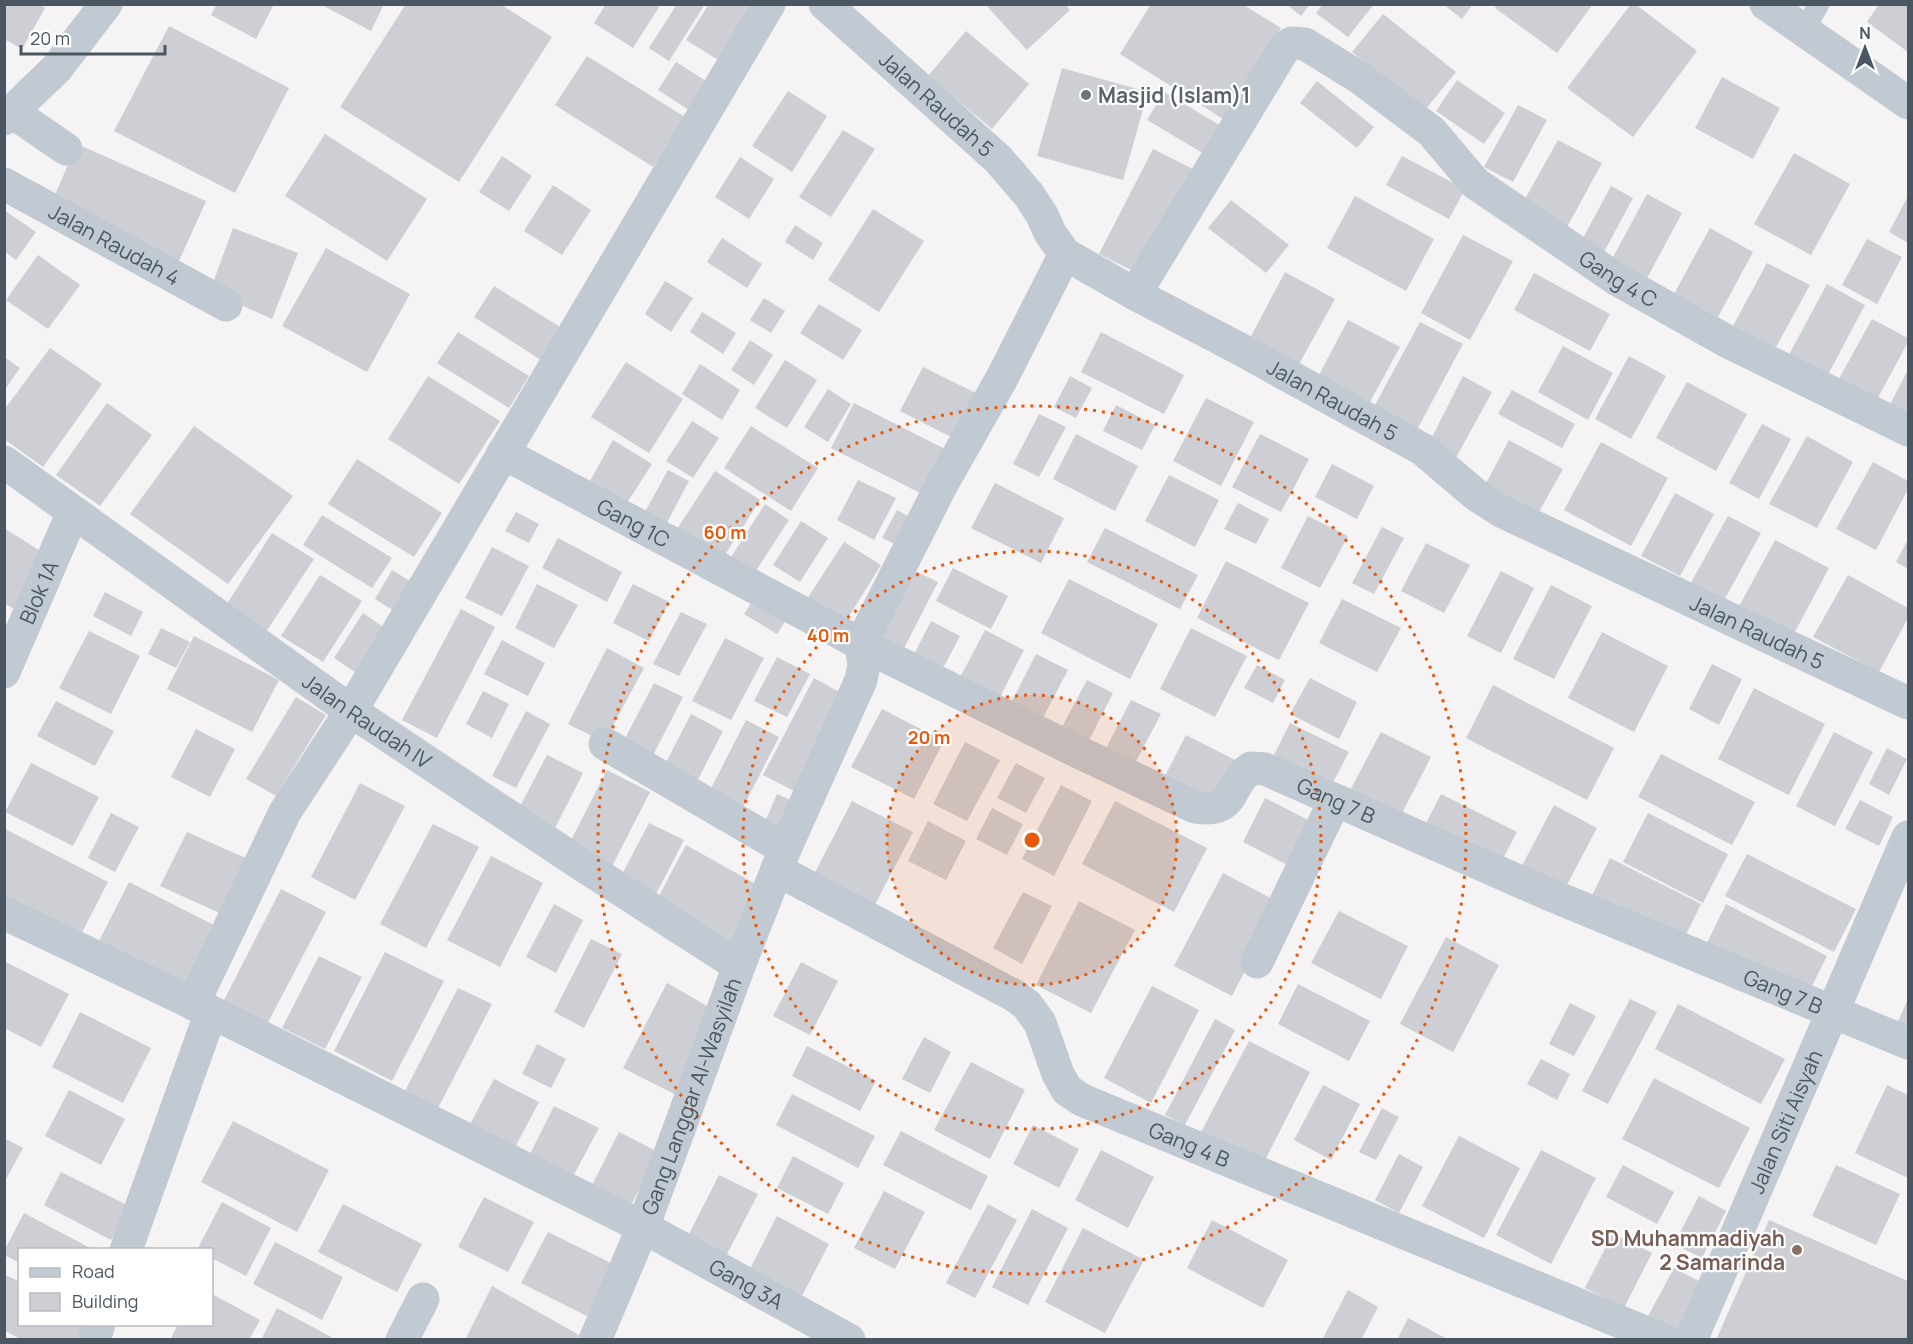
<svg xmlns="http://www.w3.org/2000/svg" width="1913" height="1344" font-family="Manrope,sans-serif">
<rect width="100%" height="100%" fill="#f5f3f3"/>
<g fill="#cdcfd5">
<polygon points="4,4 38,4 45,8 22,49 4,39"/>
<polygon points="217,4 274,4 256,39 211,15"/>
<polygon points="320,4 384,4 371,31"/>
<polygon points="406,4 500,4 552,37 459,182 340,107"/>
<polygon points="606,4 661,4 633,48 594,23"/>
<polygon points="677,4 705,4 669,61 649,48"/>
<polygon points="709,4 766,4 728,66 686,40"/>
<polygon points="985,4 1065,4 1070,10 1027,50"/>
<polygon points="1151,4 1242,4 1281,28 1223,119 1120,54"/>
<polygon points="1286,4 1310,4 1301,16"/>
<polygon points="1323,4 1374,4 1348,37 1316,13"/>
<polygon points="1443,4 1473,4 1462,19"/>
<polygon points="1497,4 1593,4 1557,53 1495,8"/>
<polygon points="1631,4 1635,4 1697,51 1633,137 1567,88"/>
<polygon points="1879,4 1908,4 1908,52 1867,22"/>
<polygon points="1383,14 1456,72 1425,110 1352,52"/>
<polygon points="169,26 289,88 235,193 114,131"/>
<polygon points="966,31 1029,84 992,129 928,76"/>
<polygon points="587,56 685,117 653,167 555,105"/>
<polygon points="676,62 717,88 698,116 658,90"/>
<polygon points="1062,68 1148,92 1123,180 1037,156"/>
<polygon points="1722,77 1780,108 1753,159 1695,128"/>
<polygon points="1457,80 1505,113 1484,144 1436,111"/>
<polygon points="1317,81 1374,127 1357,148 1300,103"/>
<polygon points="788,91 827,116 792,172 752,146"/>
<polygon points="1164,92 1228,130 1211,158 1147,120"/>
<polygon points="1518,105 1547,120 1513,182 1484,167"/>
<polygon points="843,130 875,149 831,217 799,197"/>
<polygon points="325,134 427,199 387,261 285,196"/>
<polygon points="1558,140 1602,163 1566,229 1521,206"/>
<polygon points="77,144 206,201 179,261 51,204"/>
<polygon points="1153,149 1197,171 1143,276 1099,254"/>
<polygon points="1794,153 1850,184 1811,255 1754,224"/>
<polygon points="502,156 532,176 509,211 479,192"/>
<polygon points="1402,156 1465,189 1449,219 1386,185"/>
<polygon points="740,157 774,179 749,219 715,197"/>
<polygon points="553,185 591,210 562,255 524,231"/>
<polygon points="1611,186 1633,198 1604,252 1582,240"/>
<polygon points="1647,194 1682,213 1646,280 1611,261"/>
<polygon points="1355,196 1434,239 1406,291 1327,248"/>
<polygon points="1908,196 1908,243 1889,232"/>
<polygon points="1231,200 1289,245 1266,273 1208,228"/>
<polygon points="873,209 924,241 879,312 828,280"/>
<polygon points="4,210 36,232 16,260 4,251"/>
<polygon points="795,225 823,243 813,260 785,242"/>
<polygon points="233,228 298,253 272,319 210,291"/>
<polygon points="1710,228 1753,252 1718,317 1674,294"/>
<polygon points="1463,235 1513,261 1470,340 1421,313"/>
<polygon points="722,238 762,264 747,288 707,262"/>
<polygon points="1867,239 1902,257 1877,304 1842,285"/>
<polygon points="326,248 410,294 367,372 282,326"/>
<polygon points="38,255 80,285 48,329 6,300"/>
<polygon points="1767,263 1810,285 1770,358 1728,335"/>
<polygon points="1285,272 1335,299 1298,366 1249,340"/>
<polygon points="1534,273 1610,314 1590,351 1514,310"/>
<polygon points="665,281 693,298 671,332 645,314"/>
<polygon points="1827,284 1865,305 1823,384 1784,364"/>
<polygon points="494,286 562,328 541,360 474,317"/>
<polygon points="764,298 785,311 771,333 750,320"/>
<polygon points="819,304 862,330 843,360 800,333"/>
<polygon points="702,312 736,333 723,354 690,332"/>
<polygon points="1872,319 1908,338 1908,342 1874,405 1836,384"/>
<polygon points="1348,320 1400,347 1370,402 1319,375"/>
<polygon points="1420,322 1463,344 1412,439 1369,416"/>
<polygon points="458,332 529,376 509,408 437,363"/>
<polygon points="1101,332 1184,375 1164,414 1081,372"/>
<polygon points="750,340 773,355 754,385 731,370"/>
<polygon points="1563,346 1613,373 1588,420 1538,392"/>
<polygon points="50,348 102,384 43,467 4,439 4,410"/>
<polygon points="1629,356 1666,376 1631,439 1595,419"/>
<polygon points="4,357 20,368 4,391"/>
<polygon points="785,360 817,380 787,428 755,408"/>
<polygon points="626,362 683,399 649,453 591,417"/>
<polygon points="700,364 740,390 722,420 682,394"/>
<polygon points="923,367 984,397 961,442 900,411"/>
<polygon points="1908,370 1908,427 1885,414"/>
<polygon points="428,376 500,421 459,484 388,439"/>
<polygon points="1070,376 1092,388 1076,418 1054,407"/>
<polygon points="1463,376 1492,392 1452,465 1426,449"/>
<polygon points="1687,382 1747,414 1716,471 1656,438"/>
<polygon points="828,389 851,404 828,442 804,427"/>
<polygon points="1512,390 1575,424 1562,448 1498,414"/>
<polygon points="1206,398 1254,422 1221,486 1173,461"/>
<polygon points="107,403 152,435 100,506 56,475"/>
<polygon points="854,403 955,454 932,499 831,448"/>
<polygon points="1116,405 1155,425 1142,450 1103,431"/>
<polygon points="1039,414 1066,427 1039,477 1013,464"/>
<polygon points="692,421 719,438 693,478 666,461"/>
<polygon points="1762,424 1791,439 1759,499 1729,483"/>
<polygon points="194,426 293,496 228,584 130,514"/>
<polygon points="751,426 818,468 791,511 724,468"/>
<polygon points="1076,434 1138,466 1115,511 1053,479"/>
<polygon points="1260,434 1309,459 1281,512 1232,487"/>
<polygon points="1807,436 1853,462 1817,528 1769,504"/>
<polygon points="613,440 652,464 623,509 586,488"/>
<polygon points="1509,440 1563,469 1535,519 1482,491"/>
<polygon points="1601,442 1668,478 1631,546 1564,510"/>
<polygon points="357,459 442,513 414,557 328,504"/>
<polygon points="1873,462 1908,481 1908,489 1876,550 1836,529"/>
<polygon points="1332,464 1374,486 1357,519 1315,497"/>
<polygon points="668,470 689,481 662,532 640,521"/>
<polygon points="715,471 760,500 719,564 673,535"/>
<polygon points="1169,475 1219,500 1195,547 1145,521"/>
<polygon points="858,480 896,498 874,540 837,520"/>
<polygon points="995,483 1064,518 1041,563 971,528"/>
<polygon points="1675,493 1714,514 1680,576 1641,556"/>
<polygon points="1238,503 1269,519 1256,544 1224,529"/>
<polygon points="765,504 789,520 750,580 726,565"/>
<polygon points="897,510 919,522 905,549 882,538"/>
<polygon points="516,512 539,524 529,543 505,531"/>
<polygon points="322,515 392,558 372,588 303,545"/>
<polygon points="1308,516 1348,536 1320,588 1281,568"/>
<polygon points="1728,516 1761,533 1721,606 1688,588"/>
<polygon points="801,521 828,538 800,582 773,565"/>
<polygon points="1382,527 1404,538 1374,594 1352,583"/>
<polygon points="4,528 50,557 16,610 4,603"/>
<polygon points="1105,528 1198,575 1180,609 1087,562"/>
<polygon points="272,533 314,559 266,632 225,607"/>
<polygon points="558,538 622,572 607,602 542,568"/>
<polygon points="1908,539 1908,569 1896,562"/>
<polygon points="1775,540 1829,568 1790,641 1736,612"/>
<polygon points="844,542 881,565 841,629 803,605"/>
<polygon points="1426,543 1470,565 1444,613 1401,591"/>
<polygon points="492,547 529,566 502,616 465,598"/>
<polygon points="1226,561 1309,603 1279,660 1197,618"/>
<polygon points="905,566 938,582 898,660 866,643"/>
<polygon points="953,568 1008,596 991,629 936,601"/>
<polygon points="392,570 421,588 402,616 375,599"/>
<polygon points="1501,571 1534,588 1501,653 1467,636"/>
<polygon points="320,575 362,601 323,662 281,636"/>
<polygon points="1848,575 1908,608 1908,618 1879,672 1813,637"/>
<polygon points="1069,579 1158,624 1130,679 1041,633"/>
<polygon points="537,584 578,605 554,648 515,628"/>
<polygon points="633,584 669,602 649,641 613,623"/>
<polygon points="1551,585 1592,606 1554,679 1513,659"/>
<polygon points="105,592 143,612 131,636 93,616"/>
<polygon points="757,594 790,614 777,634 744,614"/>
<polygon points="1342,599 1401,628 1377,672 1319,643"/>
<polygon points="461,609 495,627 437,738 402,720"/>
<polygon points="681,612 707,624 679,676 653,664"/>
<polygon points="363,613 392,633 365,679 334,658"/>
<polygon points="931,621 960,636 938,678 909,664"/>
<polygon points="161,628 190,642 176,668 148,654"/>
<polygon points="1191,628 1247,656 1215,717 1160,689"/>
<polygon points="985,630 1024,650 996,705 956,685"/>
<polygon points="89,631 140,656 111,714 59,688"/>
<polygon points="1602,632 1668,666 1634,732 1568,698"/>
<polygon points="194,636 279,680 252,732 167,689"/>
<polygon points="725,638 764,658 731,720 692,701"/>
<polygon points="502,640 545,663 528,696 484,674"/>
<polygon points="607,648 644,668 604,742 568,724"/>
<polygon points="1036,654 1068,670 1037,729 1006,713"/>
<polygon points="777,657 810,674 787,717 754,701"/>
<polygon points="1712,664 1742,679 1719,725 1689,709"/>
<polygon points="1257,665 1285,680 1273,703 1244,688"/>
<polygon points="814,678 850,698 804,796 763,775"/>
<polygon points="1310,678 1357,702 1339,739 1290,714"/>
<polygon points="1087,680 1113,693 1083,752 1056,738"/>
<polygon points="654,683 683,697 649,763 620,748"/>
<polygon points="1493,685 1614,748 1587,800 1466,738"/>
<polygon points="1754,688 1825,724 1789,795 1718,759"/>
<polygon points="483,691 509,704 492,738 466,724"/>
<polygon points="296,697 326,715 276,796 246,779"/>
<polygon points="1131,700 1161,714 1132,769 1103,754"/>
<polygon points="56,701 114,731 95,766 37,736"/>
<polygon points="882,709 944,741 914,799 851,767"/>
<polygon points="526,711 550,724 516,788 492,776"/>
<polygon points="691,714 723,731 692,791 660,774"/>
<polygon points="746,720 779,737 738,817 705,800"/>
<polygon points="1290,723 1349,752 1328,792 1270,763"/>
<polygon points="196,729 235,749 210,797 171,777"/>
<polygon points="1381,732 1431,757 1397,823 1347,796"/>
<polygon points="1834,732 1873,752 1835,826 1796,806"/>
<polygon points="1186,735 1237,761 1216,803 1165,776"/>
<polygon points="965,742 1000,760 967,821 933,804"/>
<polygon points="1887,748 1907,759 1889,795 1869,784"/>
<polygon points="1661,754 1755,802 1732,845 1638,797"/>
<polygon points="547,755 583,773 554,830 517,812"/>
<polygon points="31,763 99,797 73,846 5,812"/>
<polygon points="1016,763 1045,778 1026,813 997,798"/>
<polygon points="607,770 650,792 607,876 565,852"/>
<polygon points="360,783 405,806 355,900 311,877"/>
<polygon points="1061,785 1092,801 1054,876 1022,859"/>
<polygon points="777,794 799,804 784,840 761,831"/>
<polygon points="1441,794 1517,832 1498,868 1423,829"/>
<polygon points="1265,798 1320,826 1297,870 1243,842"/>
<polygon points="1860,800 1893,817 1879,846 1845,829"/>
<polygon points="852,801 913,832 871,912 810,882"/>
<polygon points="1115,801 1207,848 1174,912 1082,864"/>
<polygon points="1554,805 1597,828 1561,896 1517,875"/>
<polygon points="992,808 1023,824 1007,855 976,839"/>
<polygon points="111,813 139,827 115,872 88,858"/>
<polygon points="1648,813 1728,854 1703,903 1623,862"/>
<polygon points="928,821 966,841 946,880 908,861"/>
<polygon points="649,823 684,840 654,898 619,880"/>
<polygon points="433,824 479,847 426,948 380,924"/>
<polygon points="5,829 108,882 77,942 5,905"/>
<polygon points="187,832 250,860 224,915 160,886"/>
<polygon points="686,845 763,888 736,949 653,907"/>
<polygon points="1747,854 1856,909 1834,952 1725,896"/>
<polygon points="491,856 543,883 500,967 447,940"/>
<polygon points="1610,858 1701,904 1680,947 1589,902"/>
<polygon points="1223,873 1280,903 1232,996 1174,966"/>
<polygon points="129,882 214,925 185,989 94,951"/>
<polygon points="281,889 326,912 265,1028 221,1006"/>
<polygon points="1023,892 1052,906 1022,964 993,948"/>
<polygon points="1079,901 1135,930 1091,1013 1036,985"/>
<polygon points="554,904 583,920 556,973 526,957"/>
<polygon points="1726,904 1827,956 1807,996 1703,951"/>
<polygon points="1339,911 1408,946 1381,999 1311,963"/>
<polygon points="1446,937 1499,965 1453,1052 1400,1024"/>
<polygon points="591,939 622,954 584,1028 554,1012"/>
<polygon points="385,952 444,981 392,1081 334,1051"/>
<polygon points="319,956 362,977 325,1049 282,1028"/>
<polygon points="4,961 69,994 41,1047 4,1028"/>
<polygon points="801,962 838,981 810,1035 773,1016"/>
<polygon points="667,983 716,1011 680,1097 623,1068"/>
<polygon points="1298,984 1370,1021 1349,1061 1278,1024"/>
<polygon points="1152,986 1199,1010 1151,1103 1104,1078"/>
<polygon points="458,988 492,1004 437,1110 404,1093"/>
<polygon points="1630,999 1657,1012 1608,1104 1582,1091"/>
<polygon points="1908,999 1908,1034 1895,1028"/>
<polygon points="1570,1003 1596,1016 1574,1056 1549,1044"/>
<polygon points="1678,1004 1785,1059 1761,1104 1655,1049"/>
<polygon points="80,1012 151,1048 123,1103 52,1067"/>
<polygon points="1215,1019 1235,1030 1185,1125 1165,1115"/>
<polygon points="924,1037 951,1052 930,1093 902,1079"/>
<polygon points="1249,1041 1310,1072 1261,1168 1199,1136"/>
<polygon points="537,1044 566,1059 551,1088 522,1074"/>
<polygon points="807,1046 876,1081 860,1111 792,1076"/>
<polygon points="1541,1059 1570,1074 1557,1100 1527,1084"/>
<polygon points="971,1062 1025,1090 990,1159 934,1130"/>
<polygon points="1654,1078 1750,1128 1719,1188 1622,1139"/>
<polygon points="494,1079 539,1102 512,1153 467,1130"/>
<polygon points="1323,1085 1360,1104 1331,1160 1294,1140"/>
<polygon points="1887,1085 1908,1095 1908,1178 1855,1153"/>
<polygon points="69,1090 125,1119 101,1165 45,1136"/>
<polygon points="792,1094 875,1136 858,1168 776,1125"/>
<polygon points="554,1106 599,1128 570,1182 527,1160"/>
<polygon points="1382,1108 1399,1117 1376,1160 1359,1152"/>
<polygon points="233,1121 329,1170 297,1232 201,1182"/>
<polygon points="1033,1125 1079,1149 1059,1188 1013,1164"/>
<polygon points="901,1131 988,1176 971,1210 883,1165"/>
<polygon points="619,1132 658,1152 626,1215 587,1195"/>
<polygon points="1459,1136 1520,1168 1484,1238 1422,1206"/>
<polygon points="4,1138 23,1148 4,1183"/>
<polygon points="1101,1150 1154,1177 1128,1228 1075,1200"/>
<polygon points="1541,1150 1596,1178 1551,1264 1496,1235"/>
<polygon points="1399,1154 1423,1167 1399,1213 1375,1200"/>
<polygon points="793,1156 844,1183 828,1214 777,1188"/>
<polygon points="1623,1165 1674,1192 1657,1224 1606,1197"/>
<polygon points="1836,1165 1900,1194 1876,1245 1812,1216"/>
<polygon points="61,1172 129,1206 111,1240 44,1205"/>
<polygon points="719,1175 758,1194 722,1264 684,1244"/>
<polygon points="884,1191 925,1212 895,1269 854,1248"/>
<polygon points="1699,1196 1726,1211 1702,1258 1674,1244"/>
<polygon points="484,1197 534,1222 508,1272 458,1247"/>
<polygon points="222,1202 271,1228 246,1276 212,1258 212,1250 197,1250"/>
<polygon points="343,1204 422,1244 397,1292 318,1252"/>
<polygon points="988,1204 1017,1220 975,1298 946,1283"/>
<polygon points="1032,1209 1068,1228 1028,1305 992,1287"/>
<polygon points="24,1213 94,1250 20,1250 20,1263 4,1255 4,1251"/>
<polygon points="777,1216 829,1244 802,1296 750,1269"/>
<polygon points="1212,1220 1288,1260 1263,1308 1187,1268"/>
<polygon points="1769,1220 1908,1281 1908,1340 1716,1340"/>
<polygon points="1083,1228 1144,1260 1105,1333 1045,1302"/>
<polygon points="548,1232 613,1264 587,1316 521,1283"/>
<polygon points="1613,1233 1652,1253 1624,1308 1585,1288"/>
<polygon points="275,1242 343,1277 322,1320 253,1284"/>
<polygon points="1674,1268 1710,1287 1679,1340 1645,1322"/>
<polygon points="4,1274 20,1282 20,1324 97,1324 91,1340 22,1340 4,1330"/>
<polygon points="492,1286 588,1340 465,1340"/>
<polygon points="1348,1290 1378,1307 1361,1340 1322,1340"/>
<polygon points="212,1294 260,1320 249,1340 174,1340 171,1338 178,1324 212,1324"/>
<polygon points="277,1308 337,1340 261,1340"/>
<polygon points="1408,1318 1449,1340 1397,1340"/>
</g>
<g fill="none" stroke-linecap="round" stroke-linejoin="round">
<polyline stroke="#c1cad2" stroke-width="21" points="1804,31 1819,4"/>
<g stroke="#c1cad2" stroke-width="33">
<path id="s1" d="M825 4 998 159 1029 195 1042 215 1050 233 1065 254 1135 294 1238 348 1422 449 1475 494 1501 511 1908 703"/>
<polyline points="1766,4 1908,103"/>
<polyline points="12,112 66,149"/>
<polyline points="4,119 57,68 106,4"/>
<path id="s2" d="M4 184 226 305"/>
<path id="s3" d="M1135 294 1285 47 1292 43 1305 44 1360 78 1432 132 1475 183 1618 280 1730 343 1908 430"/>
<path id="s4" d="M503 453 861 644 1072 749 1195 807C1237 814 1226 786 1251 768L1265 769 1546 893 1908 1043"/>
<path id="s5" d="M4 462 351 711 570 857 739 966"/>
<path id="s6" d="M4 672 73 512"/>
<polyline points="605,744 785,849"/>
<path id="s7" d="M777 870 1015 996 1027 1005 1040 1023 1058 1074 1067 1090 1082 1100 1664 1340"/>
<path id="s8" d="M4 913 211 1012 643 1227 849 1340"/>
<polyline points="1257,962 1335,800"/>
<polyline points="193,1004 285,812 351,711 769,4"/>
<polyline points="126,1250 211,1012"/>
<polyline points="94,1340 99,1324"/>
<polyline points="402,1340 423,1299"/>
<path id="s9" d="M595 1340 643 1227 739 966 785 849 861 680 864 665 861 644 942 484 1002 378 1065 254"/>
<path id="s10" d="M1691 1340 1908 837"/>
</g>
</g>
<circle cx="1032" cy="840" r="145" fill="#e8590c" fill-opacity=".12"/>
<g fill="none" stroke="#e8590c" stroke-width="3" stroke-dasharray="3 6">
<circle cx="1032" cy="840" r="145"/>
<circle cx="1032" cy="840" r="289"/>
<circle cx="1032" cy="840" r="434"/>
</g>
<circle fill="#6b7280" stroke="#fff" stroke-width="2" cx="1086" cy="95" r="6"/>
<circle fill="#8d6e63" stroke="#fff" stroke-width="2" cx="1797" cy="1250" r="6"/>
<g text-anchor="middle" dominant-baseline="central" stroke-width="4.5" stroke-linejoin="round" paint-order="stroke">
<g font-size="21" font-weight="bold" fill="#5b616d" stroke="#fff" text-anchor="start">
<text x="1098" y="95">Masjid (Islam)1</text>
</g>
<g font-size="21" fill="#4a5661" stroke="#fff">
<text stroke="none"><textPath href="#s1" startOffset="150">Jalan Raudah 5</textPath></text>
<text stroke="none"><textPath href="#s2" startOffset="126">Jalan Raudah 4</textPath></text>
<text stroke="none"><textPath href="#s3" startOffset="704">Gang 4 C</textPath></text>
<text stroke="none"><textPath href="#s1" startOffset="654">Jalan Raudah 5</textPath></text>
<text stroke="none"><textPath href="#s4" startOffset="148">Gang 1C</textPath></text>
<text stroke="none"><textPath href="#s6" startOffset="87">Blok 1A</textPath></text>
<text stroke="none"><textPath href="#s1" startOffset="1140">Jalan Raudah 5</textPath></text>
<text stroke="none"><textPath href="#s5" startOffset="446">Jalan Raudah IV</textPath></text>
<text stroke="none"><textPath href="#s4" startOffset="944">Gang 7 B</textPath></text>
<text stroke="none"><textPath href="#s4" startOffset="1430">Gang 7 B</textPath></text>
<text stroke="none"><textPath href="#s9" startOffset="262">Gang Langgar Al-Wasyilah</textPath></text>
<text stroke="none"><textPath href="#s10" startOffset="238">Jalan Siti Aisyah</textPath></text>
<text stroke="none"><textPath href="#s7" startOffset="513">Gang 4 B</textPath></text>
<text stroke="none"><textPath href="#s8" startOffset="830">Gang 3A</textPath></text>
</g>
<g font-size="21" font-weight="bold" fill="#785e54" stroke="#fff" text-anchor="end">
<text x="1785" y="1238">SD Muhammadiyah<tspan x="1785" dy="24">2 Samarinda</tspan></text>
</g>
</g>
<circle cx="1032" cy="840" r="9" fill="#e8590c" stroke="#fff" stroke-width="3"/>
<g font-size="18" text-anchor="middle" font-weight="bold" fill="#e8590c" stroke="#fff" stroke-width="4.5" stroke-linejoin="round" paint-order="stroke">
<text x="725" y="539">60 m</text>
<text x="828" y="642">40 m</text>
<text x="929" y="744">20 m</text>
</g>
<rect width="1913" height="1344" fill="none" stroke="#4a5661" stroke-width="12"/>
<rect x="18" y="1248" width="195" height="78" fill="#ffffff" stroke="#b7bbc0" stroke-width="1.5"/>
<rect x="30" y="1268" width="30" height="9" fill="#c1cad2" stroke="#b7bbc0" stroke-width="1.5"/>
<text x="72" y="1278" font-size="18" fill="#4a5661">Road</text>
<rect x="30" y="1293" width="30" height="18" fill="#cdcfd5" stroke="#b7bbc0" stroke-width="1.5"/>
<text x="72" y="1308" font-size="18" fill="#4a5661">Building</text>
<g transform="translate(1865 48)" stroke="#ffffff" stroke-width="4.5" paint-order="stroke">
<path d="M0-4.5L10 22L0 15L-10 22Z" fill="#4a5661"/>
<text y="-9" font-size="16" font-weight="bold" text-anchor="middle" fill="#4a5661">N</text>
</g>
<path d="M21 45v9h144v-9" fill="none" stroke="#4a5661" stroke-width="3"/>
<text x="30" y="45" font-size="18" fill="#4a5661" stroke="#ffffff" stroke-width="4.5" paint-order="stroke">20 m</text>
</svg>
